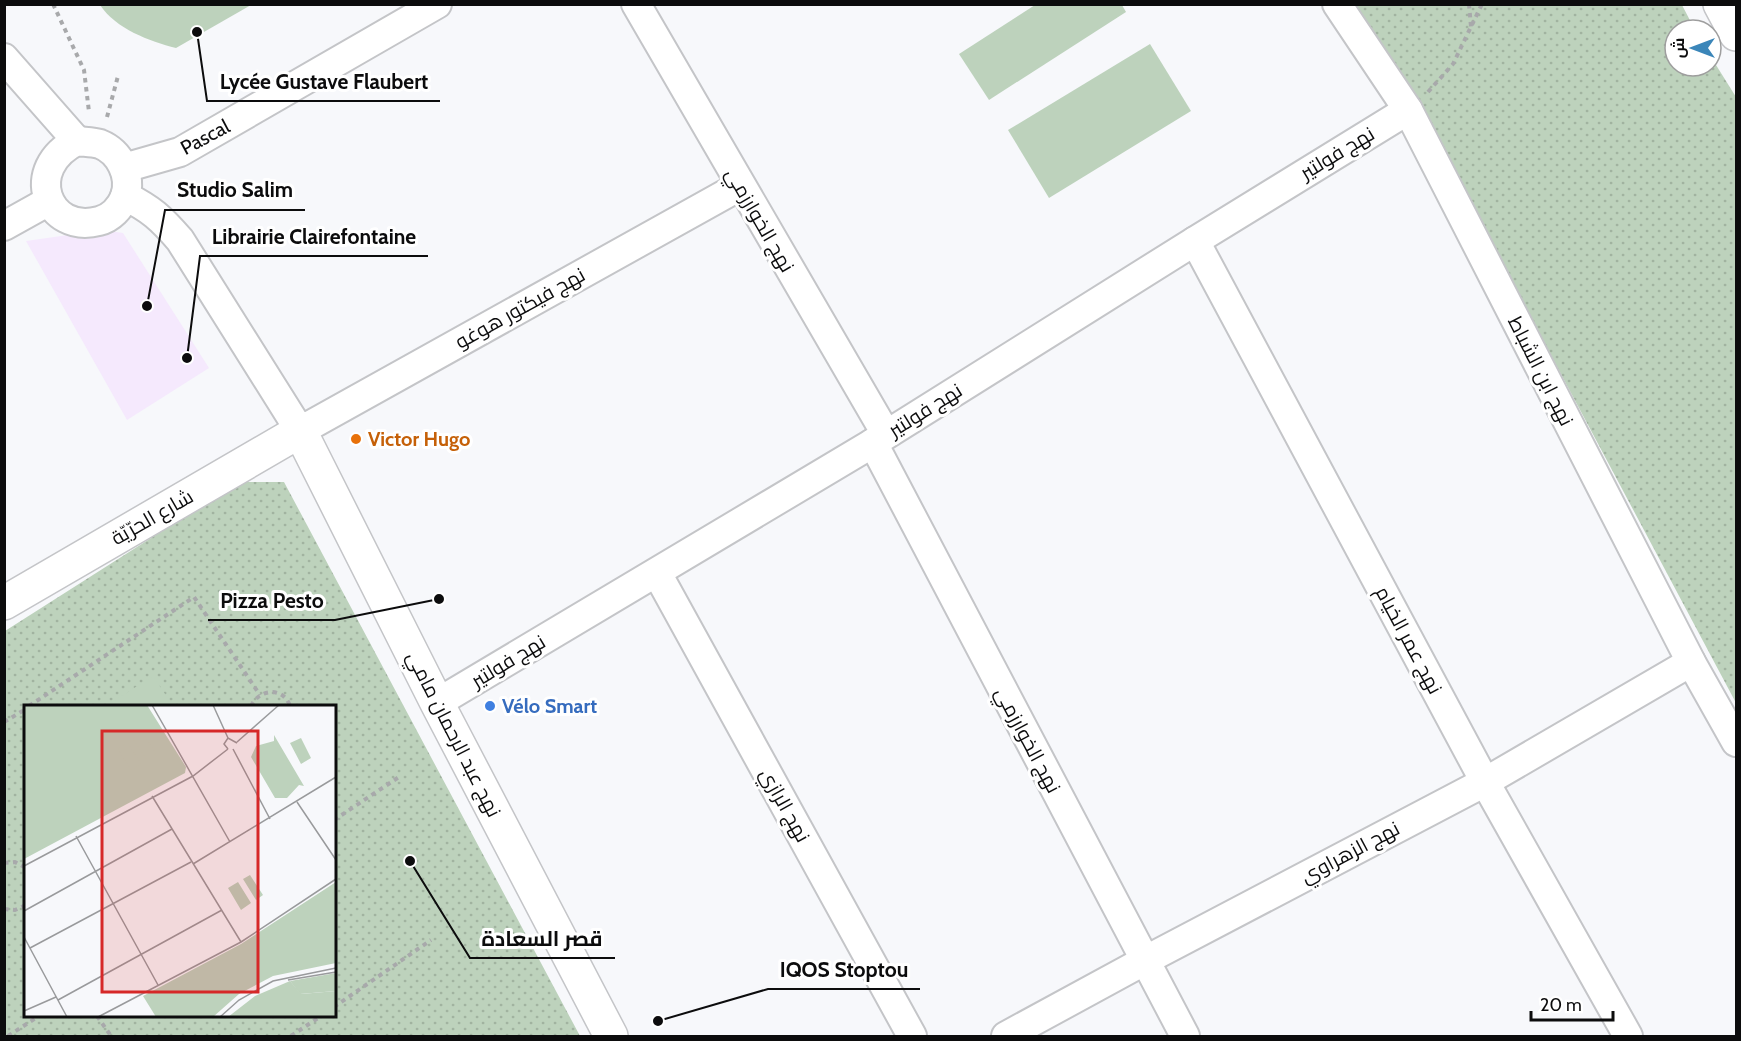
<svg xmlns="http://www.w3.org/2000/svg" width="1741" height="1041" font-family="Cabin,Cairo,sans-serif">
<defs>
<pattern id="park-dots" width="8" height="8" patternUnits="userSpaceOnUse" patternTransform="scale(1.5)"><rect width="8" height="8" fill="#bdd2bc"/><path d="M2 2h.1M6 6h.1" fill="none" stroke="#a1b3a0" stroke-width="1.8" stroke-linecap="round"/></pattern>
</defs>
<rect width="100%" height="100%" fill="#f7f8fb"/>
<polygon fill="#f5e9fd" points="103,230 123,233 209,368 127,420 26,241"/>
<g fill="url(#park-dots)" fill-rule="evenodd">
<polygon points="1350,5 1682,5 1695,30 1675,30 1675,66 1711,66 1711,57 1736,97 1736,703 1422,113"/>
<path d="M239 482H284L580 1036H5V631ZM26 706H334V1016H26Z"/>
</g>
<g fill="#bdd2bc">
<path d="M100 5H251L176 48C149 41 116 29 100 5Z"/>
<polygon points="1035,5 1122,5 1126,12 989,100 959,54"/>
<polygon points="1150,44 1191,111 1049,198 1008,130"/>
<polygon points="153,676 173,706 106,706"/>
</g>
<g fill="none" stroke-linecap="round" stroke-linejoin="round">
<g stroke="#c4c5c8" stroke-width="32">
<g id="minor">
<polyline points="636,4 886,434"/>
<polyline points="1337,4 1408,110 1691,662 1736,742"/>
<polyline points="4,58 77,141"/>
<path d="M77 141C85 142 93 142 100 144 120 152 132 176 125 197 120 208 111 218 99 221 47 235 22 168 77 141Z"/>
<polyline points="124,168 180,152 437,4"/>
<path d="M125 196C151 209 161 218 180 240L300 431 740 186"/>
<polyline points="4,226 49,201"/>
<polyline points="1195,241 1485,782 1628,1036"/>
<polyline points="873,443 1185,1036"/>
<polyline points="657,573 912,1036"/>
<polyline points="437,703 873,443 1195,241 1408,110"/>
<polyline points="1006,1036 1144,961 1485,782 1691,662"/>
</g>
</g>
<g stroke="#c4c5c8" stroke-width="36">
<g id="tertiary">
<polyline points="1720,4 1736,34"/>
<polyline points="4,603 300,431 437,703 611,1036"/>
</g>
</g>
<g stroke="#a8a9ab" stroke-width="4" stroke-dasharray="4.5 4.5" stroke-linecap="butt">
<polyline points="53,4 84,70 89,112"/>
<polyline points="1469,4 1471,27"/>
<polyline points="1428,92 1453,64 1482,4"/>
<polyline points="107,117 118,76"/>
<polyline points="29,706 194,597 260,695"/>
<path d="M251 706C259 689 283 686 290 706"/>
<polyline points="4,722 26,709"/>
<polyline points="334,820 399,777"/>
<polyline points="4,863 15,862 26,868"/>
<polyline points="4,909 15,910 26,905"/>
<polyline points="334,1007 431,940"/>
<polyline points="97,1016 111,1036"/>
<polyline points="8,1036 39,1016"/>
<polyline points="291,1036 321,1016"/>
</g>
<use href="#minor" stroke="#fff" stroke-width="28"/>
<use href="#tertiary" stroke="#fff" stroke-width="33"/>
</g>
<circle fill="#e8710a" stroke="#fff" stroke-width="2" cx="356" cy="439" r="6"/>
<circle fill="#3f7fe0" stroke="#fff" stroke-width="2" cx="490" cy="706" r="6"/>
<g text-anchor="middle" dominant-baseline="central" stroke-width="6" stroke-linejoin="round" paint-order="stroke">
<g font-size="20" fill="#0c0c0d" stroke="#fff">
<text transform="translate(205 137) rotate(-28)">Pascal</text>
<text transform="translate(1337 153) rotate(-31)">نهج فولتير</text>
<text transform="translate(760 220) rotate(60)">نهج الخوارزمي</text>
<text transform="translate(520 308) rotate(-29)">نهج فيكتور هوغو</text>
<text transform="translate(1541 371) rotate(63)">نهج ابن الشباط</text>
<text transform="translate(925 410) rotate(-32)">نهج فولتير</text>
<text transform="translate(152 517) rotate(-30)">شارع الحرّيّة</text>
<text transform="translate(1409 640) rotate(62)">نهج عمر الخيام</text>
<text transform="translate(508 661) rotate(-31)">نهج فولتير</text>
<text transform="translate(454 734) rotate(63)">نهج عبد الرحمان مامي</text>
<text transform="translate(1028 740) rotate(62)">نهج الخوارزمي</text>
<text transform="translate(785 805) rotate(61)">نهج الرازي</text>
<text transform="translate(1350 852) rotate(-28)">نهج الزهراوي</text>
</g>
<g font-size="20" font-weight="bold" fill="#c56008" stroke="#fff" text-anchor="start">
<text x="368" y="439">Victor Hugo</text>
</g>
<g font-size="20" font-weight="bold" fill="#366cbe" stroke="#fff" text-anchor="start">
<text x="502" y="706">Vélo Smart</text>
</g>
</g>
<g transform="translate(24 705)">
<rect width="312" height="312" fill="#f7f8fb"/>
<path d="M312 268V286L276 289 266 276Z" fill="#bdd2bc"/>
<path d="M0 0H123L162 62 161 68 0 154ZM312 177V258L249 271 215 289 189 312H132L119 291 217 239ZM266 276 277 289 312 286V312H204L231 291Z" fill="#bdd2bc"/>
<path d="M119 28 132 49 123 55 109 34ZM250 30 280 81 275 80 263 93H251L227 52 232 41 250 36ZM277 33 287 53 277 59 266 38ZM104 38 117 59 107 65 94 44ZM226 170 239 190 232 195 219 174ZM214 177 227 198 217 205 204 183Z" fill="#bdd2bc"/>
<path fill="none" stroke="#999a9c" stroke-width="1.5" d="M128 0 206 137M189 0 204 33M213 37 255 0M204 44 200 39 204 33 213 38M209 44 246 114M128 91 217 237M273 97 312 155M52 131 134 280M169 159 312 72M0 161 169 71 204 44M0 206 148 124M0 232 43 312M6 243 167 157M264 275 312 267M34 295 198 205M0 306 32 292M74 312 217 237 312 174M196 312 215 295 249 276 312 263"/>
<path fill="#d62828" fill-opacity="0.15" stroke="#d62828" stroke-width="3" d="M78 26H234V287H78Z"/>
<rect width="312" height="312" fill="none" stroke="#0c0c0d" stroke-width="3"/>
</g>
<path fill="none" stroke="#0c0c0d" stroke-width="2" d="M197 32L207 101H440M147 306L165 210H305M187 358L200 256H428M439 599L335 620H208M410 861L470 958H615M658 1021L768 989H920"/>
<g fill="#0c0c0d" stroke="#fff" stroke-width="2">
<circle cx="197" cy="32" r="6"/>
<circle cx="147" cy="306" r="6"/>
<circle cx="187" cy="358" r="6"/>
<circle cx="439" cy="599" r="6"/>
<circle cx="410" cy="861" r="6"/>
<circle cx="658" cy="1021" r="6"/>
</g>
<g font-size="21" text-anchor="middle" font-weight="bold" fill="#0c0c0d" stroke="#fff" stroke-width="6" stroke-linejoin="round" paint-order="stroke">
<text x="324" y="89">Lycée Gustave Flaubert</text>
<text x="235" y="197">Studio Salim</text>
<text x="314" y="244">Librairie Clairefontaine</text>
<text x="272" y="608">Pizza Pesto</text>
<text x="542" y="946">قصر السعادة</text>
<text x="844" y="977">IQOS Stoptou</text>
</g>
<rect width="1741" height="1041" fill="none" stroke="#0c0c0d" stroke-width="12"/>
<g transform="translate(1693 48) rotate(270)"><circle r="28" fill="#ffffff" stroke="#9e9e9e" stroke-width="1.5"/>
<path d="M0-4.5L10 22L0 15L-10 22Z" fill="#3b86b9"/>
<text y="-9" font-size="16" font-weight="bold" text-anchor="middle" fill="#0c0c0d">ش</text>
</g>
<path d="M1531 1011v9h82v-9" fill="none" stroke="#0c0c0d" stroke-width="3"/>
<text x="1540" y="1011" font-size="18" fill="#0c0c0d" stroke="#ffffff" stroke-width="4.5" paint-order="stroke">20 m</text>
</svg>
